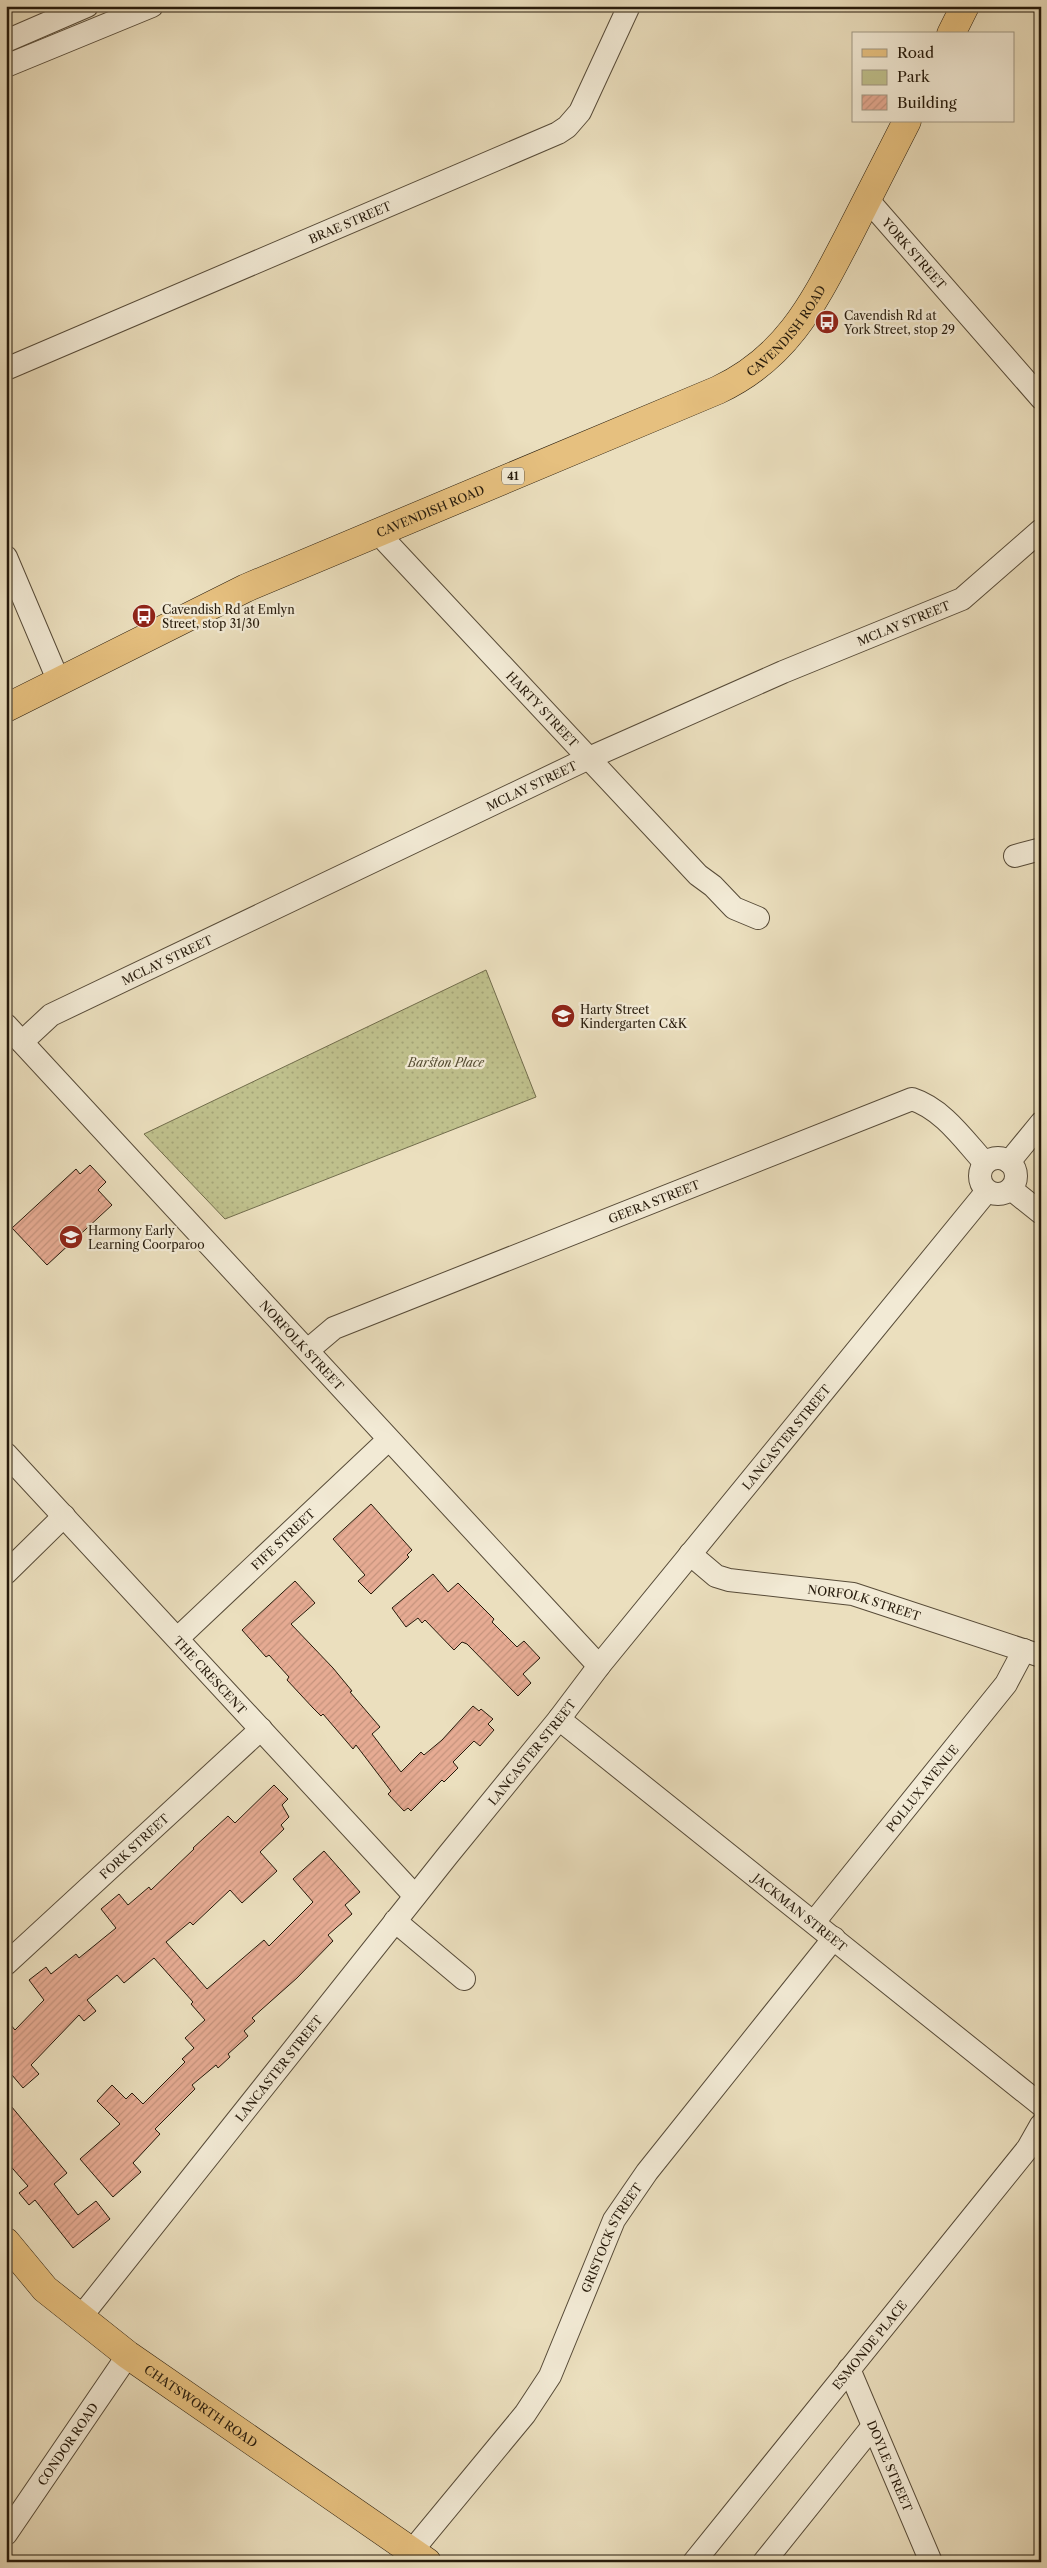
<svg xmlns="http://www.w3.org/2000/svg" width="1047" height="2568" font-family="'Libre Caslon Text',serif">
<defs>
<pattern id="green-dots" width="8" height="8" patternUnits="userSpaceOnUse" patternTransform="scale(1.25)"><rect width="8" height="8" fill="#bfc08c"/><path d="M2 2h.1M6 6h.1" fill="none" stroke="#a4a477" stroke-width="1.8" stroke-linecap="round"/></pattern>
<pattern id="building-hatch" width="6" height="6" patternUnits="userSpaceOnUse" patternTransform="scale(1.25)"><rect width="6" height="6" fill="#e6ab93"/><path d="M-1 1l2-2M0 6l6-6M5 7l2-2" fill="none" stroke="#c5937d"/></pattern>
</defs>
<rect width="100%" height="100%" fill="#ebdfbe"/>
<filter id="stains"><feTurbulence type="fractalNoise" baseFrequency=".004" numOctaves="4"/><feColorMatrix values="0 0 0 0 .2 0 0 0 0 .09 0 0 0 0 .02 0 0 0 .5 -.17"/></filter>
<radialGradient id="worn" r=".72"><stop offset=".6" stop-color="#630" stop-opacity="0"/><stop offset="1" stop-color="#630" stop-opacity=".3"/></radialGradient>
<polygon fill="url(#green-dots)" stroke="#726d4c" points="486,970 536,1097 225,1219 144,1134"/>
<g fill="url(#building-hatch)" stroke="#261a0b">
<polygon points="90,1165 106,1182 98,1190 112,1205 47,1265 12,1228 76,1169 80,1174"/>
<polygon points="371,1504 412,1550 407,1555 409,1557 371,1594 358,1581 365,1575 333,1539"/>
<polygon points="433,1574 448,1592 458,1583 494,1619 492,1622 517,1647 524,1641 540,1658 523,1674 531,1683 518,1696 467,1644 462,1642 454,1650 425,1620 422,1623 418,1618 406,1627 392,1608"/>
<polygon points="295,1581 315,1603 291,1624 333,1668 352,1691 350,1692 380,1727 372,1734 401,1772 421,1752 424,1755 442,1740 473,1706 479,1711 481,1709 493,1719 488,1724 494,1730 480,1746 474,1741 453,1762 458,1768 444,1782 442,1780 411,1811 408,1808 404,1811 388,1794 391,1791 356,1745 353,1749 323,1714 321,1716 313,1708 287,1680 289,1677 269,1655 266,1657 242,1630"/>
<polygon points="274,1785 288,1799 282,1805 289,1817 281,1825 284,1829 260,1852 277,1871 242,1903 230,1890 193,1925 190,1922 166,1942 207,1989 264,1940 269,1946 313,1902 293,1879 324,1851 360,1892 345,1905 352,1914 328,1935 333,1941 297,1978 252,2018 255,2021 244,2031 248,2036 228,2054 230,2057 218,2068 216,2065 192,2085 195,2089 155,2129 160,2134 133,2163 141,2172 113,2197 80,2159 120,2124 97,2101 112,2085 126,2099 132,2093 143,2104 185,2062 182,2059 194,2048 185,2038 205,2020 191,2004 193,2002 154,1958 124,1983 117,1975 87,2000 96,2011 84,2021 79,2015 31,2065 39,2074 23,2088 6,2068 6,2019 15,2030 44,2000 29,1980 46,1967 51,1974 76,1954 79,1958 116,1928 101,1909 119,1894 128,1905 149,1887 151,1890 194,1849 193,1848 228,1816 235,1823"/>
<polygon points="6,2100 67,2173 54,2184 78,2215 96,2201 110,2219 73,2248 35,2200 29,2205 19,2193 28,2186 6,2161"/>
</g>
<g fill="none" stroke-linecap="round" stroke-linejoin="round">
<g stroke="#574b38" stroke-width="24">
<g id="minor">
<polyline points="6,41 87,6"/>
<polyline points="6,66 152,6"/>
<path id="s1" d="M867 199 1041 398"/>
<path id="s2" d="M6 369 558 133 567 127 580 112 629 6"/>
<path id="s3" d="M378 533 698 875 713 886 734 908 758 918"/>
<polyline points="6,557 59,682"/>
<polyline points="1015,856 1041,849"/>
<path id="s4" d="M6 1025 599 1666"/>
<path id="s5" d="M22 1042 51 1015 589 758 783 672 962 599 1041 530"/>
<circle cx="998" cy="1176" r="18"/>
<polyline points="1009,1162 1041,1123"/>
<polyline points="1011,1189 1041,1213"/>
<path id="s6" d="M308 1350 334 1328 912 1099C943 1109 964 1140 985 1163"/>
<path id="s7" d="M6 1454 415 1896"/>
<path id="s8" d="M690 1554 716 1576 729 1580 853 1594 1041 1656"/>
<polyline points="6,1573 64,1516"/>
<path id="s9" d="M178 1638 388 1440"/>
<path id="s10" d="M559 1719 1041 2105"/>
<polyline points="395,1921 464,1979"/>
<path id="s11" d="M814 1922 1006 1684 1024 1650"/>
<path id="s12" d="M6 1964 261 1729"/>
<path id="s13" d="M80 2318 448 1855 559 1719 599 1666 987 1191"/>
<path id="s14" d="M849 2369 931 2562"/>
<path id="s15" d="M6 2534 128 2355"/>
<path id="s16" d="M411 2552 525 2414 550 2376 614 2220 647 2172 834 1938"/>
<path id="s17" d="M694 2562 1028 2148 1041 2125"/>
<polyline points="764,2562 873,2426"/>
</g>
</g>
<g stroke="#261a0b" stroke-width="29">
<g id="major">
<polyline points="951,34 965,6"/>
<path id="s18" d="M6 708 246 588 718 390C788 357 814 302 848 237 868 198 887 160 907 121"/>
<path id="s19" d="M6 2242 45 2289 128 2355 427 2562"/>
</g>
</g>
<use href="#minor" stroke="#f2ead5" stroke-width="22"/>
<use href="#major" stroke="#e6c07f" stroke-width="28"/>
</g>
<defs>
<g id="bus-disc" transform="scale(1.25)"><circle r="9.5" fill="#8f2418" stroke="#f2ead5"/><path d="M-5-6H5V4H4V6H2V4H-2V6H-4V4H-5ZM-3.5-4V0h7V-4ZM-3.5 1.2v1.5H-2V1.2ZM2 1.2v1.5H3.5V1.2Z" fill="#fff"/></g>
<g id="school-disc" transform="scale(1.25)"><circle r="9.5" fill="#8f2418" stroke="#f2ead5"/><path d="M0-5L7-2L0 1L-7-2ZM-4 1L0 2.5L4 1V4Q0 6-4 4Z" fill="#fff"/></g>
</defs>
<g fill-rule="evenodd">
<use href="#bus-disc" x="827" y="322"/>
<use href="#bus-disc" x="144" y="616"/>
<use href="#school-disc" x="563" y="1016"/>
<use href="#school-disc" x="71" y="1237"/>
</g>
<g text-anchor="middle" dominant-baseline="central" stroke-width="4.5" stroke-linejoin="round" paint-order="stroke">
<rect fill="#f2ead5" stroke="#635848" stroke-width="1" x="502" y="467.5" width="22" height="17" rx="4"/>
<g font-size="11" font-weight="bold" fill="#261a0b">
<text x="513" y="476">41</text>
</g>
<g font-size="12" fill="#261a0b" stroke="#f2ead5">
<text stroke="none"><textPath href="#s2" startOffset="374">BRAE STREET</textPath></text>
<text stroke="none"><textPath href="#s1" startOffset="72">YORK STREET</textPath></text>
<text stroke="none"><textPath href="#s18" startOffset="872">CAVENDISH ROAD</textPath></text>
<text stroke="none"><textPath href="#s18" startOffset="468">CAVENDISH ROAD</textPath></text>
<text stroke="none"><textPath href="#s5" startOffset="978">MCLAY STREET</textPath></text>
<text stroke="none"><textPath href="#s3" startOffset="241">HARTY STREET</textPath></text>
<text stroke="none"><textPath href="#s5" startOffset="572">MCLAY STREET</textPath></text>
<text stroke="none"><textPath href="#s5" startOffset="168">MCLAY STREET</textPath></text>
<text stroke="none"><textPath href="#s6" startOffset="378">GEERA STREET</textPath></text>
<text stroke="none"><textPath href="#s4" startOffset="436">NORFOLK STREET</textPath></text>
<text stroke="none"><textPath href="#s13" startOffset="1129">LANCASTER STREET</textPath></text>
<text stroke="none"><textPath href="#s9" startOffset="144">FIFE STREET</textPath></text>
<text stroke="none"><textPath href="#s8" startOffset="185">NORFOLK STREET</textPath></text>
<text stroke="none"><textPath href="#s7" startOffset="301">THE CRESCENT</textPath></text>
<text stroke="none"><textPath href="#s13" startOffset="724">LANCASTER STREET</textPath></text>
<text stroke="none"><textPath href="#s11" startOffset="172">POLLUX AVENUE</textPath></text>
<text stroke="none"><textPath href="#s12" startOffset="174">FORK STREET</textPath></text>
<text stroke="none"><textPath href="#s10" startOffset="309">JACKMAN STREET</textPath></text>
<text stroke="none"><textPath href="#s13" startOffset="319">LANCASTER STREET</textPath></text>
<text stroke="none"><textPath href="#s16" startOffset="376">GRISTOCK STREET</textPath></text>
<text stroke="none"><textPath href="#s17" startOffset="279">ESMONDE PLACE</textPath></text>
<text stroke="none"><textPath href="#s19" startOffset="256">CHATSWORTH ROAD</textPath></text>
<text stroke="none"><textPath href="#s15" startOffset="109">CONDOR ROAD</textPath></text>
<text stroke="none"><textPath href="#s14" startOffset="105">DOYLE STREET</textPath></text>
</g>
<g font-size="12" fill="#261a0b" stroke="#f2ead5" text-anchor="start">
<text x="844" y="315">Cavendish Rd at<tspan x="844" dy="14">York Street, stop 29</tspan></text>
<text x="162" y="609">Cavendish Rd at Emlyn<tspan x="162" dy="14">Street, stop 31/30</tspan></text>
<text x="580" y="1009">Harty Street<tspan x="580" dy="14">Kindergarten C&amp;K</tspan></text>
<text x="88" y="1230">Harmony Early<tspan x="88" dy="14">Learning Coorparoo</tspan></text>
</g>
<g font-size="12" font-style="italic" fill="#544c32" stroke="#f2ead5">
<text x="446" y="1062">Barston Place</text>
</g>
</g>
<rect width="1047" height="2568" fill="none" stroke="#ebdfbe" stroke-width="25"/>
<rect x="8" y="8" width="1032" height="2553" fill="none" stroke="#261a0b" stroke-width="2.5"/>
<rect x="12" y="12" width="1022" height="2543" fill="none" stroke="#261a0b"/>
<rect x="852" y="32" width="162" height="90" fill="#f2ead5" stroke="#a09784"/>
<rect x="862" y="49" width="25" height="8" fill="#e6c07f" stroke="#a09784"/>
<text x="897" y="58" font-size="15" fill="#261a0b">Road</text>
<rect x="862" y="70" width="25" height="15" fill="#bfc08c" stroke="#a09784"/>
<text x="897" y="82" font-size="15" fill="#261a0b">Park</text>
<rect x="862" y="95" width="25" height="15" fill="url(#building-hatch)" stroke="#a09784"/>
<text x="897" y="108" font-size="15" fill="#261a0b">Building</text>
<rect width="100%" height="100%" filter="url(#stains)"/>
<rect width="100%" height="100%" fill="url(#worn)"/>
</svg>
